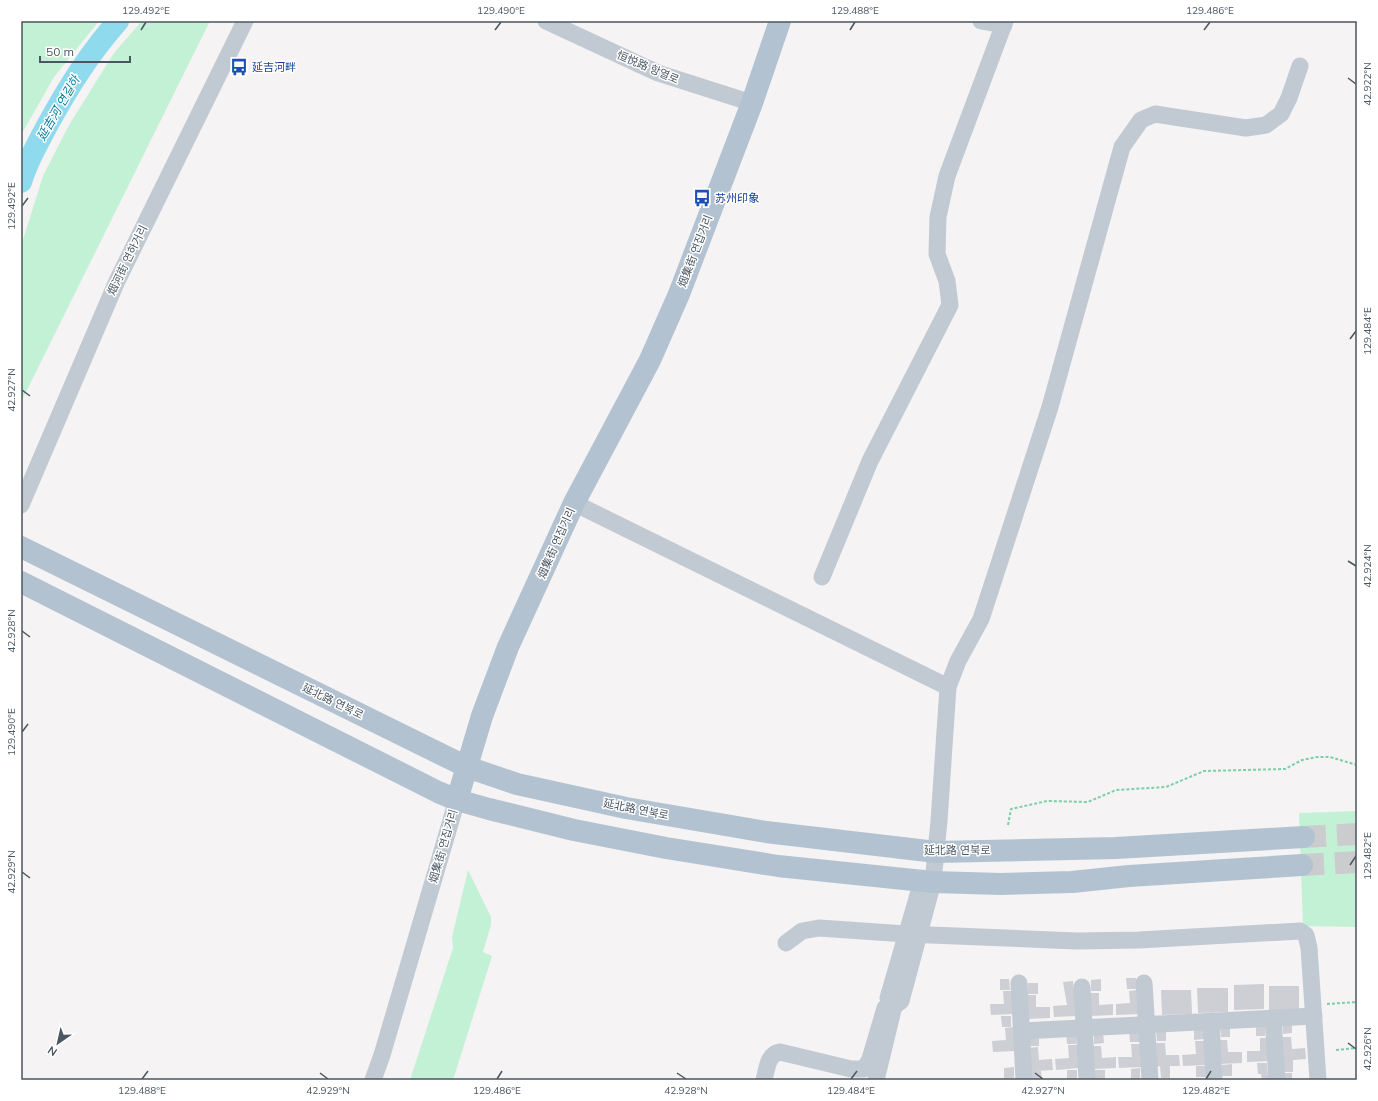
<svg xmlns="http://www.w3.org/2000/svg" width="1378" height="1101" font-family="Mulish,'Noto Sans SC','Noto Sans KR',sans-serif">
<rect width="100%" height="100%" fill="#f5f3f3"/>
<g fill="#c3f1d5">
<polygon points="21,21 99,21 54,77 21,135"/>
<polygon points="142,21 210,21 21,402 21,246 43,176 69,125 114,53"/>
<polygon points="1357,811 1357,927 1303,926 1299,813"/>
<polygon points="468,870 491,917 491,925 483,952 492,956 453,1080 410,1080 453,948 452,937"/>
</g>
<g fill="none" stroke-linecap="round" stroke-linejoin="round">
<path stroke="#90daee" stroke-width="22" d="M21 182C27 161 38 143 48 124 69 86 89 54 118 21"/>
</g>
<g fill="#cdcfd5">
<polygon points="1126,978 1136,978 1137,989 1127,989"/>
<polygon points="1000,979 1009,979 1010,990 1000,990"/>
<polygon points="1101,979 1101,991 1091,991 1091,980"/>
<polygon points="1073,981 1077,1016 1054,1017 1053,1006 1067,1005 1063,982"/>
<rect x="1028" y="983" width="10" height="11"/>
<polygon points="1264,984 1264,1009 1234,1010 1234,985"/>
<polygon points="1269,986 1299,986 1299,1011 1269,1012"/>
<polygon points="1197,988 1228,988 1228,1012 1198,1013"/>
<polygon points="1138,990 1140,1014 1116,1015 1116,1004 1130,1003 1129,991"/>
<polygon points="1161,990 1191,990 1192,1014 1162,1015"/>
<polygon points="1003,991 1013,991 1014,1014 991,1015 990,1004 1004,1004"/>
<polygon points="1089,993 1099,993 1099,1005 1113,1004 1113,1015 1090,1016"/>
<polygon points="1026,995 1036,995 1036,1007 1050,1007 1050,1018 1027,1019"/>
<polygon points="1001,1016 1011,1016 1011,1027 1002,1027"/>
<polygon points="1282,1022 1292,1022 1292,1033 1283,1034"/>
<rect x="1256" y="1025" width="9" height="11"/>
<polygon points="1220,1026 1230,1026 1230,1037 1221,1037"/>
<polygon points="1014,1027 1016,1051 993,1052 992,1041 1006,1040 1005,1028"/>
<polygon points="1203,1028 1204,1039 1194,1040 1194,1029"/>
<polygon points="1156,1030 1166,1030 1166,1041 1157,1041"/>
<polygon points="1129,1031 1139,1031 1139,1042 1130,1042"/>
<polygon points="1103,1032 1104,1043 1094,1044 1094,1033"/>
<polygon points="1066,1033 1076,1033 1076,1044 1067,1044"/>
<polygon points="1029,1035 1039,1035 1039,1046 1030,1046"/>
<polygon points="1281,1037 1291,1037 1292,1049 1305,1048 1306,1059 1293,1060 1293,1072 1284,1072"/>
<polygon points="1260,1038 1269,1038 1270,1061 1247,1062 1247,1051 1260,1051"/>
<polygon points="1218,1040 1227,1040 1228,1052 1242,1052 1242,1063 1219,1064"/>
<polygon points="1195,1041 1205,1041 1206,1065 1183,1066 1182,1055 1196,1054"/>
<polygon points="1156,1043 1165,1043 1166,1055 1179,1055 1180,1066 1170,1066 1170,1078 1161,1078 1160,1066 1157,1067"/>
<polygon points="1131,1044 1141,1044 1142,1067 1119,1068 1118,1057 1132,1057"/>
<polygon points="1068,1045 1078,1045 1079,1068 1056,1070 1055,1059 1069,1058"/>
<polygon points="1092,1046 1101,1046 1102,1058 1116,1057 1116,1068 1093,1069"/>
<polygon points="1038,1047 1039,1060 1052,1059 1053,1070 1035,1071 1041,1071 1042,1080 1032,1080 1028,1048"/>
<polygon points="1257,1063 1267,1063 1268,1075 1271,1074 1271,1080 1262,1080 1261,1074 1258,1074"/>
<polygon points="1232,1064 1232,1076 1222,1076 1222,1065"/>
<polygon points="1196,1066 1205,1066 1206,1077 1196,1077"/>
<polygon points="1014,1067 1014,1078 1004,1079 1004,1068"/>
<polygon points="1140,1068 1140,1079 1131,1080 1131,1069"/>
<rect x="1067" y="1070" width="10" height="10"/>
<rect x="1095" y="1070" width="10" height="10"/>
<rect x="1283" y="1073" width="9" height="7"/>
</g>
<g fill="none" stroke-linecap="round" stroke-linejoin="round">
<g stroke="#caccce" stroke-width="22" stroke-dasharray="22 11" stroke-linecap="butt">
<polyline points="1304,837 1357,834"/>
<polyline points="1302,865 1357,862"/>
</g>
<g stroke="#7ad0a6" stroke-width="2" stroke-dasharray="3 2" stroke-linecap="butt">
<polyline points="1008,825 1011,809 1047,801 1088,802 1116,790 1166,787 1204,771 1285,769 1302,760 1317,757 1330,757 1357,765"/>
<polyline points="1327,1004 1357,1002"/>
<polyline points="1336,1050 1357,1048"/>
</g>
<g stroke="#c1cad2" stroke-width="17">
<polyline points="546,21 658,73 752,103"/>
<polyline points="981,21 1004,25"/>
<polyline points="574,503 948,687"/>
<polyline points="21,505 117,281 245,21"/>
<polyline points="822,577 870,461 950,305 947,281 937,254 938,217 947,176 1005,21"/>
<polyline points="922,881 888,998 894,1006 901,1001 933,882 939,821 948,687 958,661 981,619 1050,407 1122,147 1141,120 1155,114 1246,128 1266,125 1281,114 1289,98 1300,66"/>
<polyline points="786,943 802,931 819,928 906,934 1077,941 1139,940 1300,931 1306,935 1309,948 1318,1080"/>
<polyline points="1019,983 1024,1080"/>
<polyline points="1144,983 1150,1080"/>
<polyline points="1082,987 1087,1080"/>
<polyline points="1273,1018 1277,1080"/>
<polyline points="1211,1021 1214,1080"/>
<polyline points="1022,1031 1314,1016"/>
<polyline points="373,1080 382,1055 457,800"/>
<path d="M764 1080C767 1070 767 1054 780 1052L851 1069H864L870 1059 885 1008 894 1006 876 1080"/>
</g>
<g stroke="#b3c2d1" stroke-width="22">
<polyline points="21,547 467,767 517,784 626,808 766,832 936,852 1116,848 1304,837"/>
<polyline points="21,582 438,792 457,800 489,809 574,830 666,848 778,866 933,882 1001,884 1072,882 1129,876 1302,865"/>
<polyline points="457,800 482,716 508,647 574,503 650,360 679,294 752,103 780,21"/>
</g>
</g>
<path fill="none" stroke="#4a5661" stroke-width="1.5" d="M141 30 146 22M495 30 501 22M850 30 855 22M1204 30 1210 22M1348 78 1356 84M22 206 28 198M1350 339 1356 331M22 390 30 396M1348 561 1356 566M22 631 30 637M22 732 28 724M1350 865 1356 856M22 872 30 878M1348 1043 1356 1049M320 1073 328 1079M677 1073 686 1079M1035 1073 1043 1079M142 1079 148 1071M497 1079 502 1071M851 1079 857 1071M1206 1079 1211 1071"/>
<defs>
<g id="bus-bare" transform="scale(1.38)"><path d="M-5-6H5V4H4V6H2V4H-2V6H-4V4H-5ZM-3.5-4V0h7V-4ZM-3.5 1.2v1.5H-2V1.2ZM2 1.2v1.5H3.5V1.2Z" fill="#1a4fb4" stroke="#fff" stroke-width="2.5" paint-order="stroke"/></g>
</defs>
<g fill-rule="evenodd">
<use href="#bus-bare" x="239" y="67"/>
<use href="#bus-bare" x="702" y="198"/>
</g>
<g text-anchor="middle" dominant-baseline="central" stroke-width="3" stroke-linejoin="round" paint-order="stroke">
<g font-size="11" fill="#164399" stroke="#fff" text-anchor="start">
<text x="252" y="67">延吉河畔</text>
<text x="715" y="198">苏州印象</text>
</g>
<g font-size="11" fill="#4a5661" stroke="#fff">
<text transform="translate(648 67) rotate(23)">恒悦路 항열로</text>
<text transform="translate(695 251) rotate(-69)">烟集街 연집거리</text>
<text transform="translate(127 260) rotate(-64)">烟河街 연하거리</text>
<text transform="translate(556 543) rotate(-66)">烟集街 연집거리</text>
<text transform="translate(333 701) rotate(26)">延北路 연북로</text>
<text transform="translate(636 809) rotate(11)">延北路 연북로</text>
<text transform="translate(443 846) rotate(-74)">烟集街 연집거리</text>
<text x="957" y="850">延北路 연북로</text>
</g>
<g font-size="12" font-style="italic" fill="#0c7c9b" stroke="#fff">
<text transform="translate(58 108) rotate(-60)">延吉河 연길하</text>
</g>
</g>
<rect width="1378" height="1101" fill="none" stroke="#ffffff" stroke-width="44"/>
<g transform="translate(58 1043) rotate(214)" stroke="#ffffff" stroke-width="3" paint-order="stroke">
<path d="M0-3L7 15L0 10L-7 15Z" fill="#4a5661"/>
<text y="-6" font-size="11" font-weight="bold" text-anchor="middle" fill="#4a5661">N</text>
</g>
<path d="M40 56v6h90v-6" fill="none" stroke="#4a5661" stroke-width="2"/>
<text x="46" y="56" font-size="12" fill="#4a5661" stroke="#ffffff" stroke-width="3" paint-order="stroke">50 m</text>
<rect x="22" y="22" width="1334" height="1057" fill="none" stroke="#4a5661" stroke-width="1.5"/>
<g font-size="10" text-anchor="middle" fill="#4a5661">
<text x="146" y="14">129.492°E</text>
<text x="501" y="14">129.490°E</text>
<text x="855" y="14">129.488°E</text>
<text x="1210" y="14">129.486°E</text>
<text transform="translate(1367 84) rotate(-90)" y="4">42.922°N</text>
<text transform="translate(11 206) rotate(-90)" y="4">129.492°E</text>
<text transform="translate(1367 331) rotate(-90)" y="4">129.484°E</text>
<text transform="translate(11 390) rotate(-90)" y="4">42.927°N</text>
<text transform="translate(1367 566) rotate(-90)" y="4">42.924°N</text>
<text transform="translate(11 631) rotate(-90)" y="4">42.928°N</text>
<text transform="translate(11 732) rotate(-90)" y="4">129.490°E</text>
<text transform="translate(1367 856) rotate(-90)" y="4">129.482°E</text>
<text transform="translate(11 872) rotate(-90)" y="4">42.929°N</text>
<text transform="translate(1367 1049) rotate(-90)" y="4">42.926°N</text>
<text x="142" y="1094">129.488°E</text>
<text x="328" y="1094">42.929°N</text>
<text x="497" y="1094">129.486°E</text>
<text x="686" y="1094">42.928°N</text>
<text x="851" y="1094">129.484°E</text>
<text x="1043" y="1094">42.927°N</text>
<text x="1206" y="1094">129.482°E</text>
</g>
</svg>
